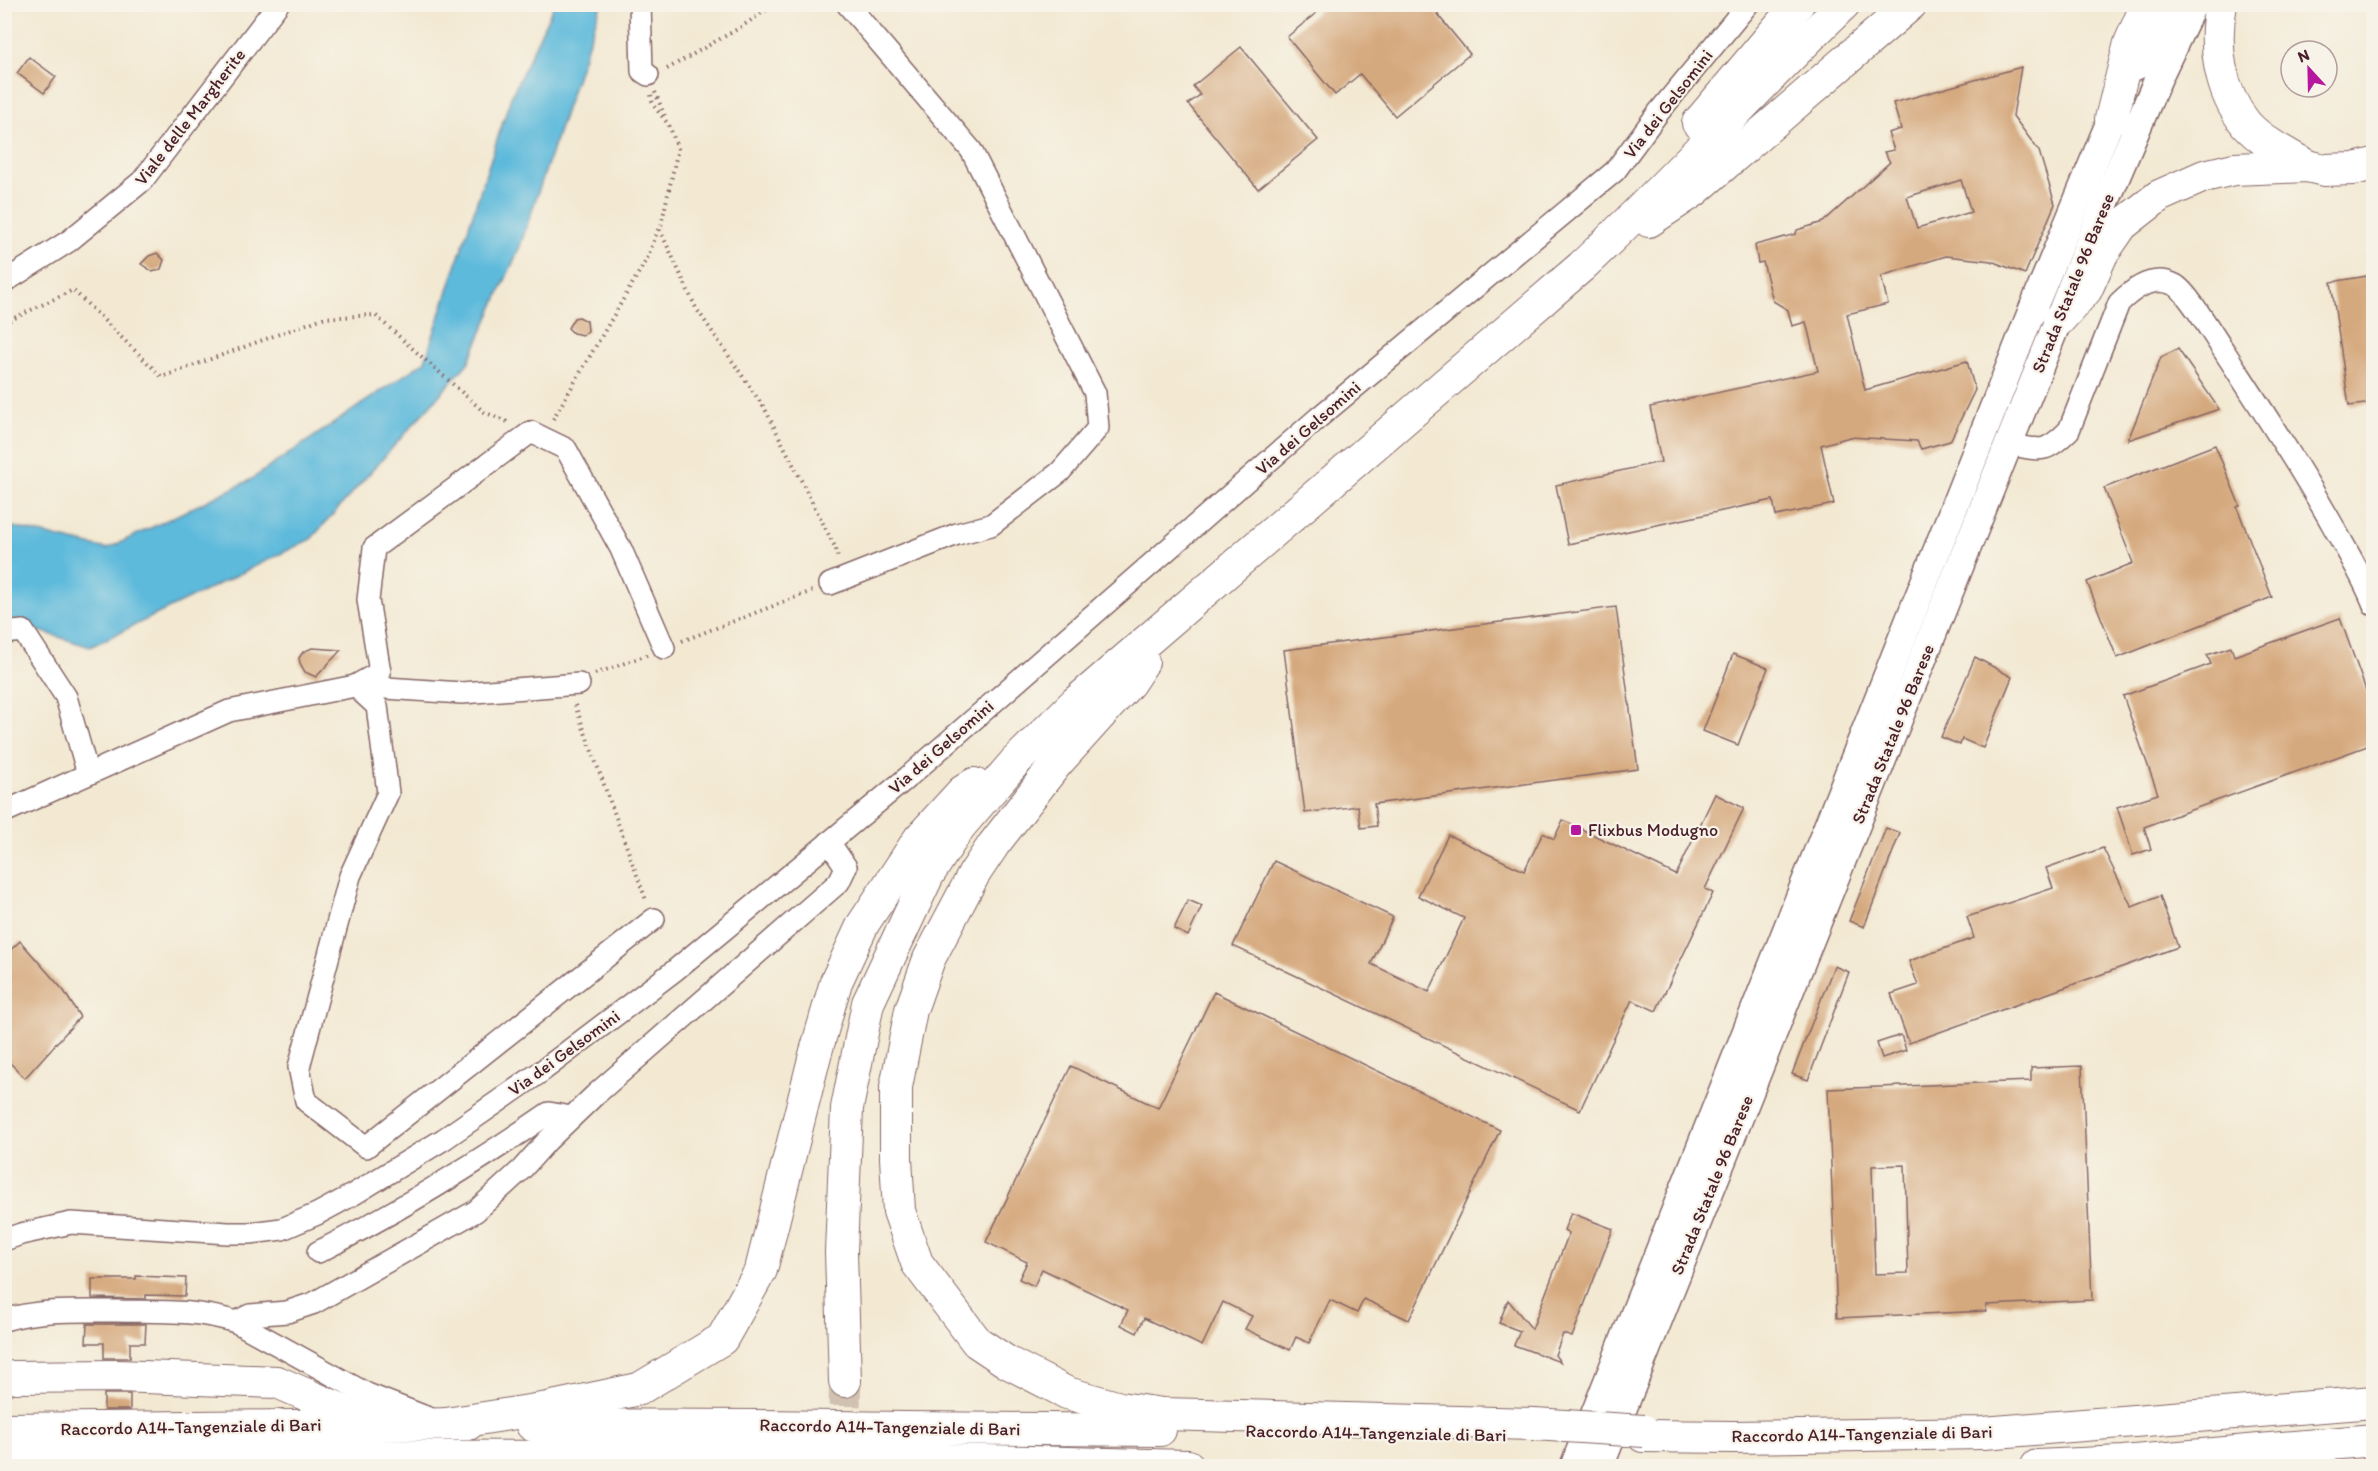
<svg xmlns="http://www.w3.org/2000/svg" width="2378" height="1471" font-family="Itim,sans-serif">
<rect width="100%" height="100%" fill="#f7f3e8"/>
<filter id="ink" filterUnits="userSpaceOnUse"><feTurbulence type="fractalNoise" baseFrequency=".0167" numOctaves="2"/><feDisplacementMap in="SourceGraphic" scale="12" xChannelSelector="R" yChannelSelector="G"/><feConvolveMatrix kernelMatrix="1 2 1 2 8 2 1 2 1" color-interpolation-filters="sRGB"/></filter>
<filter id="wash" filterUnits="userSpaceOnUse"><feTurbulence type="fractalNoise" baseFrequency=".008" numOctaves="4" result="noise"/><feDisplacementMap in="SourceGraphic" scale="24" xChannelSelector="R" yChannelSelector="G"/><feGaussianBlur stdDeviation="1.35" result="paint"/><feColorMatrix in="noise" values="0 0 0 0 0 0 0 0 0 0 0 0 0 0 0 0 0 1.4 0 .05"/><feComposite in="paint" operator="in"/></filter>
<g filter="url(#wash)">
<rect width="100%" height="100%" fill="#f3e9d3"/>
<polygon fill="#5dbadb" stroke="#546c83" stroke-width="1.5" points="554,5 601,5 519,249 468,363 311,539 90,647 5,620 5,525 107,549 250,480 425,361 511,97"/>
<g id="blocks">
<g fill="#d5a97e" fill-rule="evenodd">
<polygon points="1327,4 1448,4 1437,14 1470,54 1395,116 1360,74 1335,95 1287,37"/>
<polygon points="1241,47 1318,140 1258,189 1188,104 1200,95 1193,86"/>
<polygon points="29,57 56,77 44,93 17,73"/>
<path d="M2021 67 2013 116 2039 151 2055 204 2025 274 1991 261 1946 256 1881 276 1888 304 1847 314 1865 390 1967 361 1975 390 1950 441 1921 449 1917 441 1850 437 1821 445 1834 504 1776 516 1773 500 1568 544 1556 485 1661 462 1650 407 1818 371 1806 322 1792 326 1788 310 1773 301 1763 262 1758 263 1755 245 1796 234 1797 230 1823 222 1890 162 1884 152 1894 150 1888 133 1901 129 1893 103ZM1961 180 1971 212 1917 228 1907 197Z"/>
<polygon points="157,253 164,260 161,269 153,272 141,264 149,256"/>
<polygon points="2373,275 2373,403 2349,406 2331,282"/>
<polygon points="579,317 587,321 588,331 583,335 573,333 568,328 574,318"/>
<polygon points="2178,349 2219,409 2128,440 2161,357"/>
<polygon points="2215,445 2240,506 2237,507 2272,597 2117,658 2087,582 2133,563 2104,488"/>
<polygon points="1616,607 1638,769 1374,804 1377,826 1361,828 1358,806 1305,813 1284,650"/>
<polygon points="2340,618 2373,710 2373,744 2144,827 2151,849 2133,855 2117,807 2158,794 2123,696 2211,664 2207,655 2231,647 2234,656"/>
<polygon points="312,648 341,650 316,677 305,672 300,663 299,658 303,652"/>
<polygon points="1733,654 1768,668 1738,745 1703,731"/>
<polygon points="1975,657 2012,677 1983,748 1962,739 1960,745 1941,737"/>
<polygon points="1715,794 1744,808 1705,889 1713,893 1656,1011 1632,1000 1580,1110 1233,946 1274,861 1393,917 1371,964 1429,992 1464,918 1418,896 1448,835 1524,871 1543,833 1554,839 1563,820 1676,875"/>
<polygon points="1886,828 1900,833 1864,927 1849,921"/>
<polygon points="2103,848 2132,907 2160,896 2178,947 1909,1043 1891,994 1918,985 1909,961 1974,938 1967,917 2053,888 2046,868"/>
<polygon points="1188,900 1202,906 1188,936 1174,929"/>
<polygon points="20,941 64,991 80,1017 25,1078 4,1057 4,956"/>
<polygon points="1834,966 1849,972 1808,1080 1792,1074"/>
<polygon points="1214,992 1500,1130 1409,1320 1364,1299 1357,1313 1330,1300 1309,1343 1296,1337 1290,1350 1245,1329 1252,1316 1223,1302 1202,1346 1144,1318 1137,1333 1121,1325 1128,1310 1042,1269 1034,1286 1019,1279 1027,1262 986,1242 1071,1066 1158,1108"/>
<polygon points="1901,1035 1906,1050 1882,1058 1877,1043"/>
<path d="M2082 1066 2092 1300 1986 1305V1311L1837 1318 1828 1089 2031 1081V1068ZM1905 1165 1908 1273 1875 1274 1872 1166Z"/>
<polygon points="1571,1213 1613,1229 1572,1337 1563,1334 1555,1355 1560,1362 1514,1345 1520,1331 1499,1323 1508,1300 1532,1329 1569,1233 1564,1230"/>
<polygon points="136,1276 186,1278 185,1296 146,1295 146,1299 92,1298 92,1279 136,1279"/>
<polygon points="87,1324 146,1324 145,1343 130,1343 130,1358 104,1358 104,1343 86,1343"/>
<rect x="104" y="1394" width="26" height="16"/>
</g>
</g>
</g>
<g filter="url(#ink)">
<use href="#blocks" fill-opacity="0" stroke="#856666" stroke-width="1.5"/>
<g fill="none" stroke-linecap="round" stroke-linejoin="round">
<polyline stroke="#d1c1b1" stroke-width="32" stroke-dasharray="32 16" stroke-linecap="butt" points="844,1454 845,1381"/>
<g stroke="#856666" stroke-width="24">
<g id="minor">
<polyline points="640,4 642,71 648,75"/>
<polyline points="4,282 69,241 142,181 278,4"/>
<path d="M2008 444C2041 450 2044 455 2069 430L2119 303C2133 289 2154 274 2175 285 2188 292 2214 337 2224 351 2261 408 2299 465 2332 524 2347 551 2363 577 2374 605"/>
<polyline points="830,584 957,534 991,525 1060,472 1098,428 1095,393 971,150 847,4"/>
<polyline points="4,633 23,631 66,697 88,774"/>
<polyline points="4,812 229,711 355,686 462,693 579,684"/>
<polyline points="654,919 366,1147 306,1101 299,1067 350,876 388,793 377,706 355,686 380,672 368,600 374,548 531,432 566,449 621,549 664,648"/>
<polyline points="4,1240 21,1234 71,1223 228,1233 250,1233 282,1229 317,1214 354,1194 444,1139 542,1071 674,971 908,777 1318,418 1615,171 1658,113 1748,4"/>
<path d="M318 1252C398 1212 475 1164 549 1113L571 1117"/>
<path d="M4 1320C41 1309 78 1311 116 1311 158 1312 194 1309 236 1322L367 1394 431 1419"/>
<polyline points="236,1322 250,1315 287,1312 314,1303 476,1211 522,1169 547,1141 595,1095 839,882 846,867 829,842"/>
</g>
</g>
<g stroke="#856666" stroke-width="30">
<g id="major">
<polyline points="2136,66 2165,4"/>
<polyline points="1574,1466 2031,313 2119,100"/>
<polyline points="1600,1466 2105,203 2160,74 2193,4"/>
</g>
</g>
<g stroke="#856666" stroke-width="34">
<g id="highway">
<path d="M2221 4C2213 45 2219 91 2246 124 2262 142 2287 154 2307 166"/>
<polyline points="2111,119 2130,43 2147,4"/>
<polyline points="1698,123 1798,4"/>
<polyline points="1649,221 1694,191 1911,4"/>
<polyline points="2059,320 2086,290 2102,254 2122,225 2159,196 2204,176 2234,169 2307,166 2324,170 2354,169 2374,164"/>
<polyline points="1143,662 1129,683 1056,764 994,844 974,874 929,959 911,1010 896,1087 896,1158 899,1211 917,1263 977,1342 1007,1362 1067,1393 1120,1408 1163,1414 1534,1424"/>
<polyline points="4,1379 13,1377 117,1376 277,1382 365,1420"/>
<path d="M845 1381 841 1252 847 1108 868 1003 928 875 960 826 1015 762 1076 702 1581 267C1672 182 1754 90 1844 4"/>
<polyline points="446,1424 548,1408 639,1389 722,1339 761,1270 815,1055 836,982 863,924 919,839 962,792 974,784"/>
<polyline points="532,1425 760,1426"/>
<polyline points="906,1428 1160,1430"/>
<polyline points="4,1429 468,1424"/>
<polyline points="1643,1436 1733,1437 1983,1433 2374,1402"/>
<polyline points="4,1456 760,1457"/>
<polyline points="906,1459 1188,1466"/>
<polyline points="2037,1466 2123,1462 2374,1440"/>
</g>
</g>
<g stroke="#856666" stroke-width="4" stroke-dasharray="1.5 4.5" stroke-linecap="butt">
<polyline points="667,69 741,27 775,4"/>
<polyline points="655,92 666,119"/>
<polyline points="651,95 653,105 669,125 678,149 660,230 696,308 765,409 836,549 838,559"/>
<polyline points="4,323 73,290 162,377 323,318 375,315 484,412 510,423"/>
<polyline points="553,419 648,257 659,227"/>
<polyline points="682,641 812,591"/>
<polyline points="595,674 647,655"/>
<polyline points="575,705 646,900"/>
</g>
<use href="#minor" stroke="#fff" stroke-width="21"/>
<use href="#major" stroke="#fff" stroke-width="27"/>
<use href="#highway" stroke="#fff" stroke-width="32"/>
<g stroke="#856666" stroke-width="34" stroke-linecap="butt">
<g id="highway-bridge">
<polyline points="1534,1424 1644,1431"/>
<polyline points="760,1426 906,1428"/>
<polyline points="760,1457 906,1459"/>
</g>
</g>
<use href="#highway-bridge" stroke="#fff" stroke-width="32"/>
</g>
</g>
<rect fill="#b5179e" stroke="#f7f3e8" stroke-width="2" x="1570" y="824" width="12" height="12" rx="3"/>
<g text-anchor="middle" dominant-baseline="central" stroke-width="4.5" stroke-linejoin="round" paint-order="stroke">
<g font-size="18" fill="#4a1f2b" stroke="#f7f3e8">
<text transform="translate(1668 104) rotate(-52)">Via dei Gelsomini</text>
<text transform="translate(190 117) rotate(-52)">Viale delle Margherite</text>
<text transform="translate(2073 283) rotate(-68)">Strada Statale 96 Barese</text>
<text transform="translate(1308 428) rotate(-41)">Via dei Gelsomini</text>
<text transform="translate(1893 734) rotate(-68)">Strada Statale 96 Barese</text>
<text transform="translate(941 747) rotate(-41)">Via dei Gelsomini</text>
<text transform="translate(564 1053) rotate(-36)">Via dei Gelsomini</text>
<text transform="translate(1712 1185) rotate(-68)">Strada Statale 96 Barese</text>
<text transform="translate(191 1427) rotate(-1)">Raccordo A14-Tangenziale di Bari</text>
<text transform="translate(890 1427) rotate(1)">Raccordo A14-Tangenziale di Bari</text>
<text transform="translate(1376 1433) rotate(1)">Raccordo A14-Tangenziale di Bari</text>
<text transform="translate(1862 1434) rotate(-1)">Raccordo A14-Tangenziale di Bari</text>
</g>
<g font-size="18" fill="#4a1f2b" stroke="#f7f3e8" text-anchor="start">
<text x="1588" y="830">Flixbus Modugno</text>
</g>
</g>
<rect width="2378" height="1471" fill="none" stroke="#f7f3e8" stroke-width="24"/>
<g transform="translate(2309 69) rotate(338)"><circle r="28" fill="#f7f3e8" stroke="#b29e9c" stroke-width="1.5"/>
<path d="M0-4.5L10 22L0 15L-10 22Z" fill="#b5179e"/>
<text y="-9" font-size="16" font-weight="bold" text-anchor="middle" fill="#4a1f2b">N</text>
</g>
</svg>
